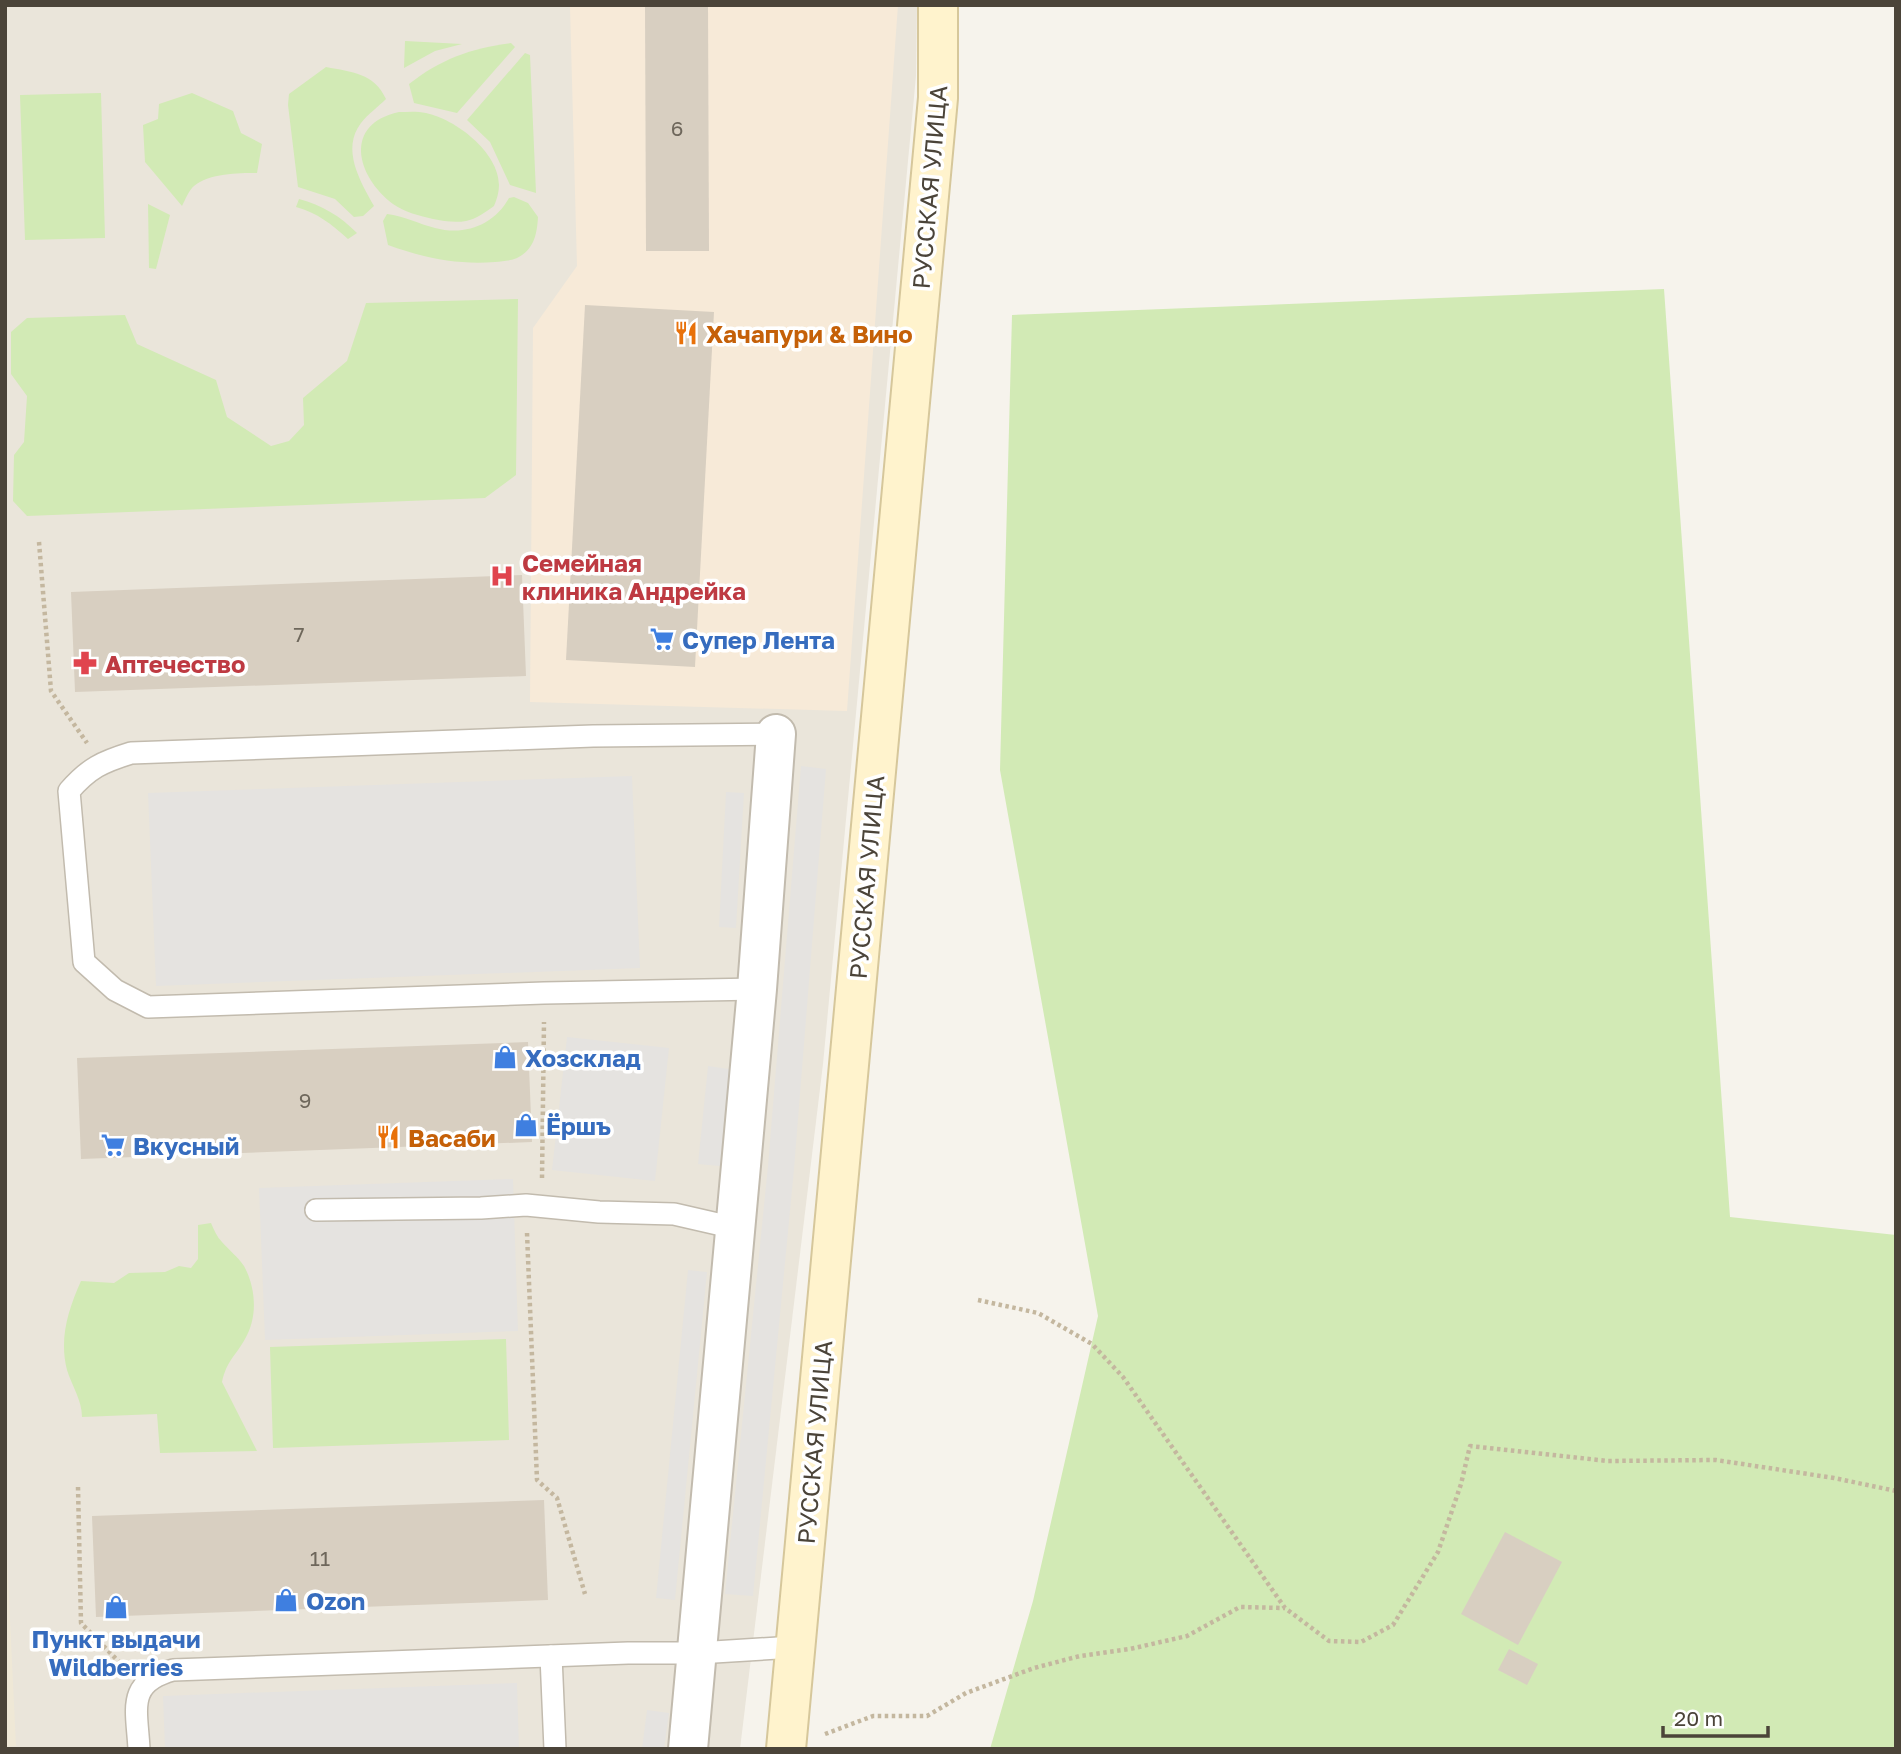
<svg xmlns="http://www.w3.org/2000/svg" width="1901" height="1754" font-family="'Golos Text',sans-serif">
<rect width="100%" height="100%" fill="#f6f3ec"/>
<polygon fill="#eae5da" points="5,5 917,5 916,76 823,1064 740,1749 5,1749"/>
<polygon fill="#f7ead8" points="572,5 898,5 847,711 530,702 533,328 577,266 570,7"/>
<polygon fill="#efe8d6" points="5,1515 16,1746 5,1747"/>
<g fill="#d2eab5">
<polygon points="405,41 462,44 435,51 404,68"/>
<path d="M511 43 515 47 457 113 414 103 409 84C440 59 472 48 511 43Z"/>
<polygon points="525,53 530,55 536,193 510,185 490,142 467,120"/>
<path d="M326 67C352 72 374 73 386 99 378 107 368 114 361 123 341 149 360 181 374 206L363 216 354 217 335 199 298 187 288 105 289 94Z"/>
<polygon points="101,93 105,238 25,240 20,95"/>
<path d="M192 93 233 111 241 133 262 144 257 173C239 173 210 173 194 186 189 190 185 200 182 206L145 162 143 125 158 119 159 104Z"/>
<path d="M399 112C407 112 417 111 426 113 455 119 499 152 499 185 499 192 497 199 494 206 486 212 476 219 466 221 455 223 443 221 433 219 420 216 404 212 393 204 356 176 343 124 399 112Z"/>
<path d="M514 197 528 203 538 217C537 234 534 250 517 258 511 261 502 261 495 262 458 265 424 258 388 245L383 221 387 214C404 216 419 224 435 228 465 236 494 225 509 198Z"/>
<path d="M299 199C322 205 340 216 357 233L348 239C331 224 318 213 296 207Z"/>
<polygon points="148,204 170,215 156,269 149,268"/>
<polygon points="1664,289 1730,1217 1896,1235 1896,1749 990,1749 1033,1601 1098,1316 1000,770 1012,315"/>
<polygon points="518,299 516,475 485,498 27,516 13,501 14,455 24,442 27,396 11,374 11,332 27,318 125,315 137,344 216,380 227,417 271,446 289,441 304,425 303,398 347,361 366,303"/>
<path d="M211 1223C214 1230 217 1237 222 1242 229 1250 238 1257 244 1266 256 1288 258 1317 245 1339 235 1357 227 1360 222 1382L257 1451 160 1453 157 1414 82 1417C82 1400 72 1386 67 1370 59 1339 68 1310 81 1281L114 1283 129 1273 165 1272 179 1266 191 1268 198 1259V1225Z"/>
<polygon points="506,1339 509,1440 273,1448 270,1347"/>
</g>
<g fill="#e5e3e0">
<polygon points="801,766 826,769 794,1169 753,1596 725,1594 768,1166"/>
<polygon points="632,776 640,968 156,986 148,793"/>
<polygon points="726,792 744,793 736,928 719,927"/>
<polygon points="567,1037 669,1048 655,1181 552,1170"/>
<polygon points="708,1066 729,1069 720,1166 698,1164"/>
<polygon points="513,1179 518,1331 265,1340 259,1188"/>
<polygon points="688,1270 707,1272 675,1600 656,1598"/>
<polygon points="517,1683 519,1749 165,1749 163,1696"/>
<polygon points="647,1710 669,1713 664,1749 642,1749"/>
</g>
<g fill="#d8cfc1">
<polygon points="645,5 708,5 709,251 646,251"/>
<polygon points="585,305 714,312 695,667 566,660"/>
<polygon points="522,575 526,676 75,692 71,592"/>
<polygon points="528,1042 532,1142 81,1159 77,1058"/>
<polygon points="544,1500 548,1600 96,1617 92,1516"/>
<polygon points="1505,1532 1562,1562 1518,1645 1461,1614"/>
<polygon points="1509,1649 1538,1664 1527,1685 1498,1670"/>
</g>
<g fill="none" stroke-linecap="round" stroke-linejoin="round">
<g stroke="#c2bbae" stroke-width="24">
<g id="lane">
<path d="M757 989 544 993 148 1007 115 990 84 962 69 791C89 768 102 762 131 753L593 736 776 734"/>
<polyline points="316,1210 481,1208 526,1205 599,1212 674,1214 735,1228"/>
<polyline points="551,1656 555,1749"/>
<path d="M139 1749C137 1709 126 1683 173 1670L628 1653H698L794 1647"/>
</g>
</g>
<g stroke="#c2bbae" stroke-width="42">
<polyline id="street" points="688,1749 757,989 776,734"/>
</g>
<g stroke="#d6c79b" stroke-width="42">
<polyline id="secondary" points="786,1749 938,98 938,5"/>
</g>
<g stroke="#c4b79f" stroke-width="4.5" stroke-dasharray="3.5 3.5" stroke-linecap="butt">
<polyline points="39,542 51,691 87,743"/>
<polyline points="542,1178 544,1022"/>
<polyline points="527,1233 537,1480 557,1498 585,1594"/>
<polyline points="978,1300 1038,1313 1092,1344 1123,1377 1285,1608 1329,1641 1361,1642 1393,1625 1438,1552 1461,1484 1470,1446 1608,1461 1716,1460 1834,1478 1896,1491"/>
<polyline points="78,1487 81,1623 125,1668"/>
<polyline points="825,1734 873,1716 927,1716 966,1693 1034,1668 1080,1656 1130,1649 1187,1636 1240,1607 1285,1608"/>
</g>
<use href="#lane" stroke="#fff" stroke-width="21"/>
<use href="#street" stroke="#fff" stroke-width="38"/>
<use href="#secondary" stroke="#fff3cd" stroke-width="38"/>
</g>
<defs>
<g id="restaurant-bare" transform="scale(1.89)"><path d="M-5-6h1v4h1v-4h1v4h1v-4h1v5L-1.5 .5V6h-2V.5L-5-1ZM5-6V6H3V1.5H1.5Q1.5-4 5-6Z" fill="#e8710a" stroke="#fff" stroke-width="2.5" paint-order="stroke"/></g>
<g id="hospital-bare" transform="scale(1.89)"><path d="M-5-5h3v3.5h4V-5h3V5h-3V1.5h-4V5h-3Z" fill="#e0444e" stroke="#fff" stroke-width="2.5" paint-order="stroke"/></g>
<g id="supermarket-bare" transform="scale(1.89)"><path d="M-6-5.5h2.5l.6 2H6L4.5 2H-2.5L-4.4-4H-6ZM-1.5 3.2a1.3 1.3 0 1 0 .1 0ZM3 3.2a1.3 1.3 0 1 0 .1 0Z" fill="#3f7fe0" stroke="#fff" stroke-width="2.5" paint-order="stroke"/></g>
<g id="pharmacy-bare" transform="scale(1.89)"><path d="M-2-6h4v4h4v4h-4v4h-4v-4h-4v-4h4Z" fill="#e0444e" stroke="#fff" stroke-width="2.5" paint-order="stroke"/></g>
<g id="shop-bare" transform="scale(1.89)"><path d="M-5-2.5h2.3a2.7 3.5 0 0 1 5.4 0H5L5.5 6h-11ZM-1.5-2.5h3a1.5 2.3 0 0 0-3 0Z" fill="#3f7fe0" stroke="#fff" stroke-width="2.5" paint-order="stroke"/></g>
</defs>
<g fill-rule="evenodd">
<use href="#restaurant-bare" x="686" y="333"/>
<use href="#hospital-bare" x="502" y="576"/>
<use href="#supermarket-bare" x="662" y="639"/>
<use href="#pharmacy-bare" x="85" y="663"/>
<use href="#shop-bare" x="505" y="1057"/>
<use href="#shop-bare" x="526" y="1125"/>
<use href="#restaurant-bare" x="388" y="1137"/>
<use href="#supermarket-bare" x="113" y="1145"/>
<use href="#shop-bare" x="286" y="1600"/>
<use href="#shop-bare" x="116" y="1607"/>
</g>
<g text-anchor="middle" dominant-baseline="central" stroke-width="7" stroke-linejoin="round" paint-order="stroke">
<g font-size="21" fill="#6e675b">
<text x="677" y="128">6</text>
<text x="299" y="634">7</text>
<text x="305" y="1100">9</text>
<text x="320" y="1558">11</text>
</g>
<g font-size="24" fill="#4b4439" stroke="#fff">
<text transform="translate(929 187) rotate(-85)">РУССКАЯ УЛИЦА</text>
<text transform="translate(866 877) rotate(-85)">РУССКАЯ УЛИЦА</text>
<text transform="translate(814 1442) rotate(-85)">РУССКАЯ УЛИЦА</text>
</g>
<g font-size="24" font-weight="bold" fill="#c56008" stroke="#fff" text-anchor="start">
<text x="706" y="333">Хачапури &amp; Вино</text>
<text x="408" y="1137">Васаби</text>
</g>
<g font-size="24" font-weight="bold" fill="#be3a42" stroke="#fff" text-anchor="start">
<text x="522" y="562">Семейная<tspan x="522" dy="28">клиника Андрейка</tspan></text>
<text x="105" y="663">Аптечество</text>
</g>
<g font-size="24" font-weight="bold" fill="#366cbe" stroke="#fff" text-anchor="start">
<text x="682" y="639">Супер Лента</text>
<text x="525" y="1057">Хозсклад</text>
<text x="546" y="1125">Ёршъ</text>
<text x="133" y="1145">Вкусный</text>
<text x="306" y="1600">Ozon</text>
<text x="116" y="1638" text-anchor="middle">Пункт выдачи<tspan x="116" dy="28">Wildberries</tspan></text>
</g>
</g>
<rect width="1901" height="1754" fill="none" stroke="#4b4439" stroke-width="14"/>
<path d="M1663 1726v10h105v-10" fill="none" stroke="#4b4439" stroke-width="3.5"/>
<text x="1674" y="1726" font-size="21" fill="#4b4439" stroke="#ffffff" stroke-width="5" paint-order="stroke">20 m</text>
</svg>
